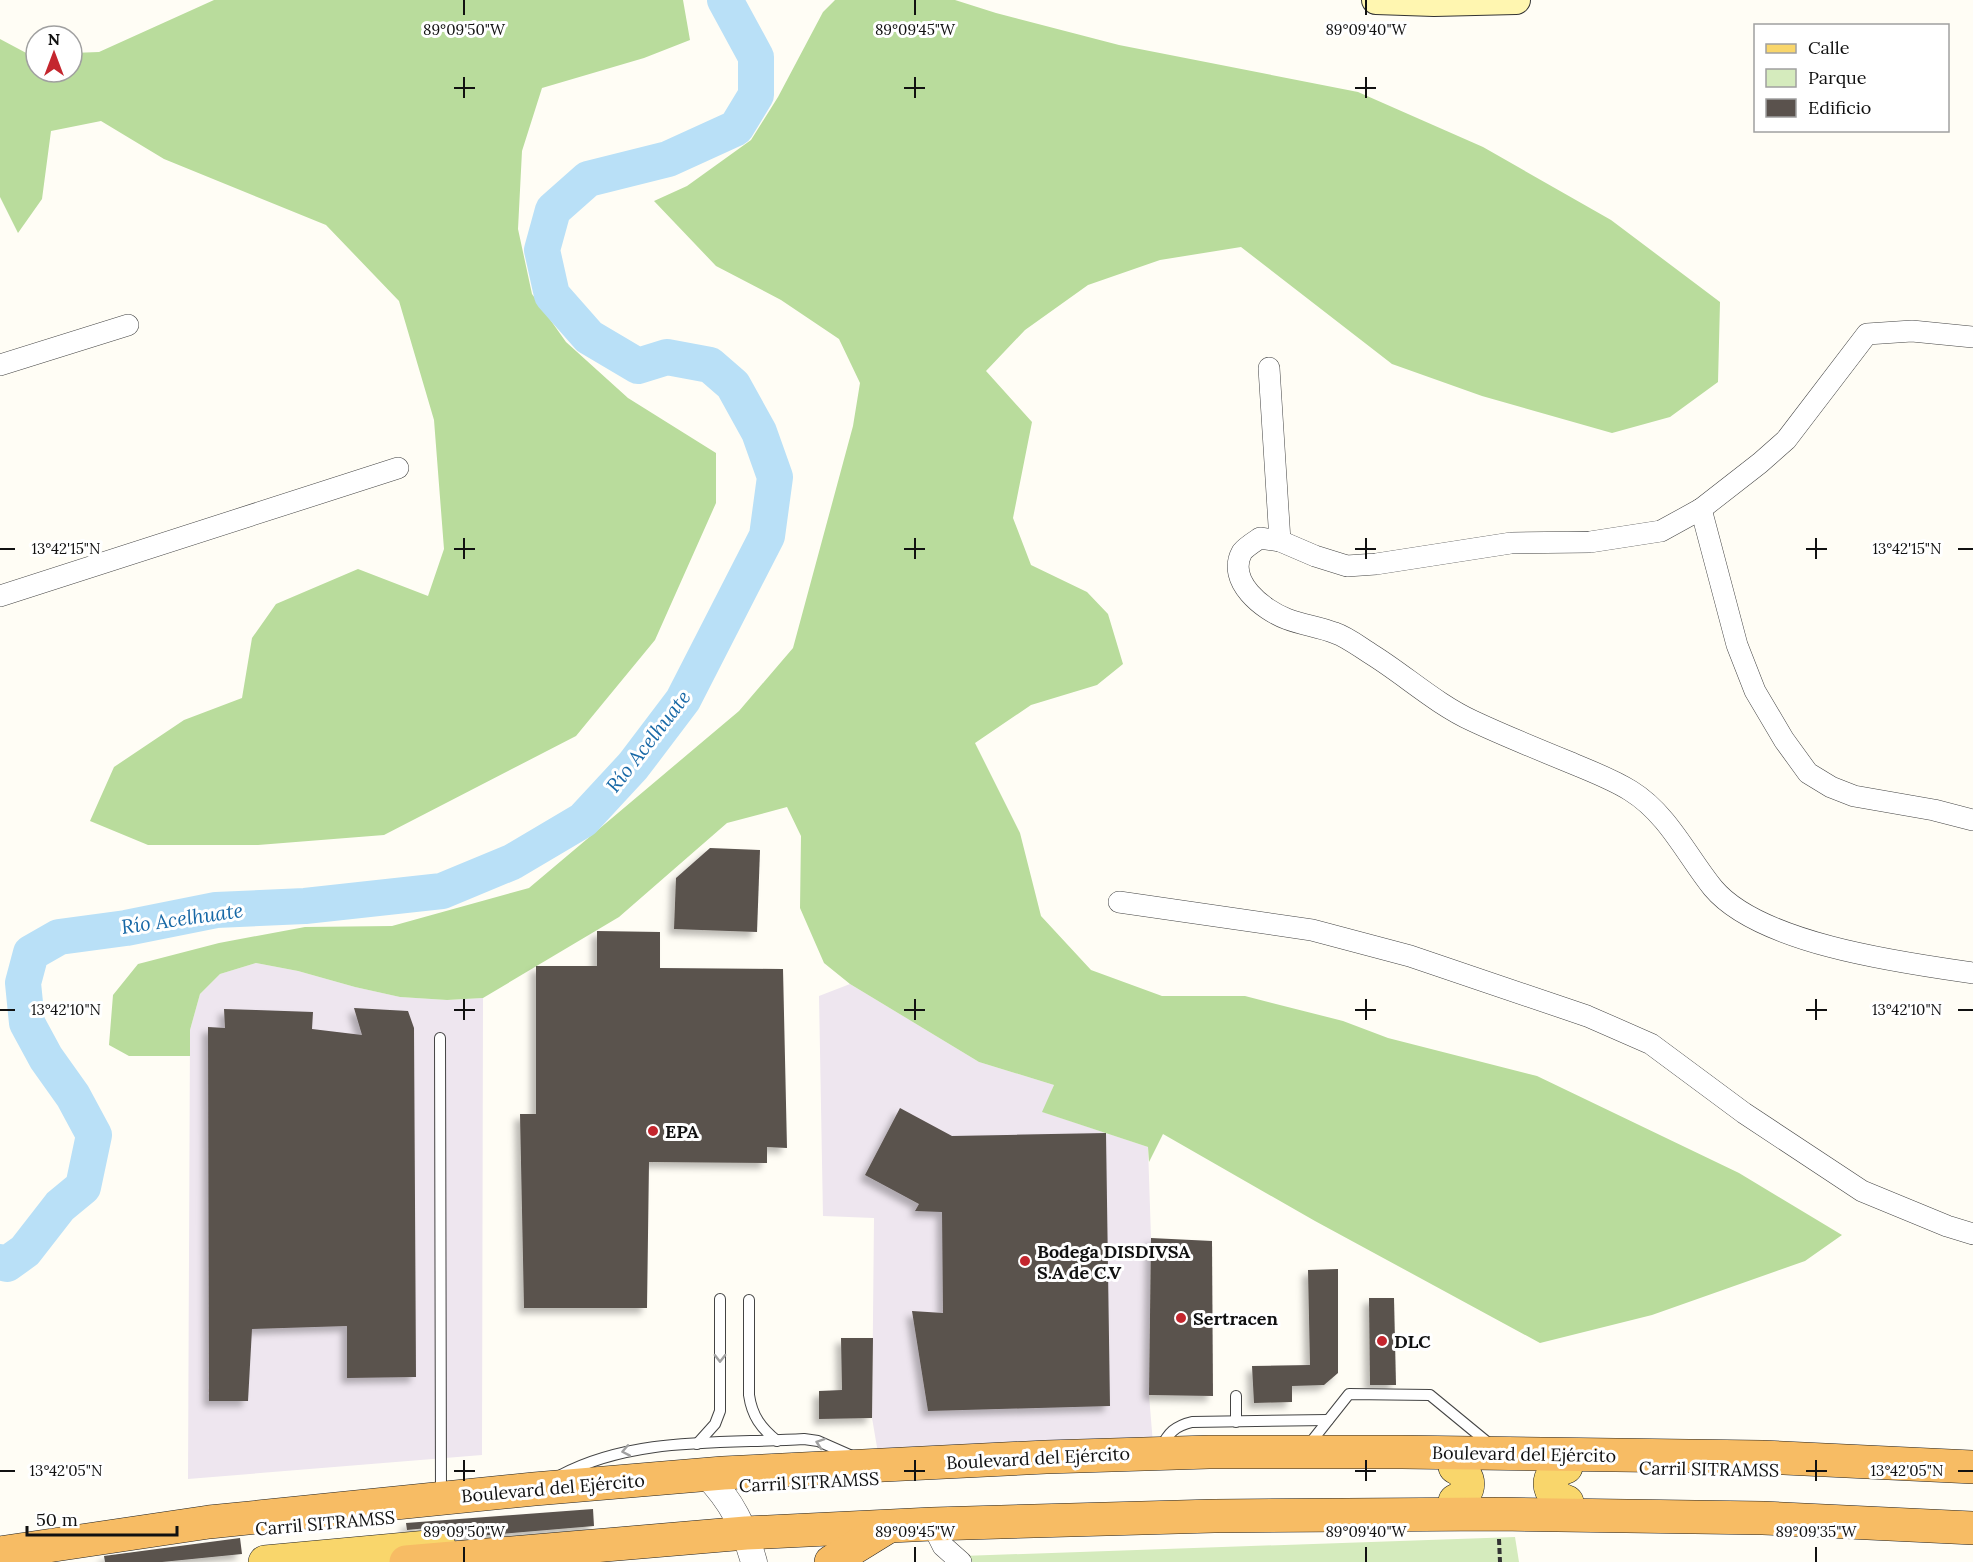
<svg xmlns="http://www.w3.org/2000/svg" width="1973" height="1562" font-family="Lora,serif">
<defs>
<filter id="shadow"><feDropShadow dx="-5.5" dy="5.5" stdDeviation="3" flood-color="#0004"/></filter>
</defs>
<rect width="100%" height="100%" fill="#fffdf5"/>
<g fill="#eee6ef">
<polygon points="256,963 298,971 355,987 400,997 447,1000 483,998 482,1455 188,1479 190,1030 200,994 220,974"/>
<polygon points="850,984 979,1062 1054,1085 1043,1112 1148,1147 1151,1238 1149,1395 1153,1444 878,1453 872,1418 874,1218 823,1216 819,996"/>
</g>
<polygon fill="#d5ebbd" points="1515,1537 1519,1562 964,1562 962,1556"/>
<g fill="#b9dc9c">
<polygon points="214,0 683,0 690,40 644,58 542,88 522,151 518,229 532,294 566,342 628,398 716,453 716,503 655,640 576,736 384,835 258,845 148,845 90,821 114,767 184,720 242,698 252,638 276,604 358,569 428,596 444,549 434,420 399,301 326,225 164,159 101,121 51,131 42,199 18,233 0,197 0,39 30,55 36,55 36,72 72,72 72,53 99,52"/>
<polygon points="835,0 955,0 996,13 1119,45 1358,92 1483,147 1611,220 1720,302 1718,382 1670,417 1612,433 1482,396 1392,364 1241,247 1160,260 1088,285 1025,330 986,371 1032,422 1013,518 1031,565 1087,592 1108,614 1123,664 1097,685 1031,705 975,743 1020,833 1041,916 1091,970 1162,996 1245,996 1343,1021 1388,1038 1537,1076 1739,1173 1842,1235 1805,1261 1652,1315 1540,1343 1315,1221 1163,1134 1149,1162 1148,1147 1042,1112 1054,1085 979,1062 850,984 824,963 800,908 801,836 787,807 727,823 619,917 483,998 447,1000 400,997 355,987 298,971 256,963 220,974 200,994 190,1030 190,1056 129,1056 109,1045 113,995 138,964 219,943 305,927 392,926 529,888 739,711 793,648 853,426 860,383 839,339 781,300 716,266 654,201 687,186 751,140 778,97 823,12"/>
</g>
<g fill="none" stroke-linecap="round" stroke-linejoin="round">
<polyline stroke="#b9e0f7" stroke-width="36" points="0,1262 7,1264 25,1251 60,1206 83,1187 94,1135 73,1096 46,1058 27,1023 23,983 31,953 59,937 126,928 216,910 305,906 442,891 512,862 583,820 633,766 683,700 767,536 775,477 759,432 733,385 710,365 667,357 638,366 589,337 552,295 542,250 553,210 588,179 668,159 736,128 756,95 756,57 725,0"/>
</g>
<g fill="#5a524d" filter="url(#shadow)">
<polygon points="710,848 760,850 757,932 674,929 676,878"/>
<polygon points="597,931 660,932 660,968 783,969 787,1148 767,1147 767,1163 649,1162 647,1308 524,1308 520,1114 536,1114 536,966 597,966"/>
<polygon points="354,1008 408,1011 414,1028 416,1377 347,1378 347,1326 252,1329 248,1401 209,1401 208,1027 225,1028 224,1009 313,1012 312,1029 362,1035"/>
<polygon points="900,1108 952,1136 1106,1133 1110,1406 928,1411 912,1311 943,1313 942,1212 915,1211 919,1204 865,1175"/>
<polygon points="1151,1238 1212,1241 1213,1396 1149,1395"/>
<polygon points="1338,1269 1338,1373 1324,1385 1292,1386 1292,1402 1254,1403 1252,1366 1310,1365 1308,1270"/>
<polygon points="1369,1298 1394,1298 1396,1385 1370,1385"/>
<polygon points="841,1338 873,1338 872,1418 819,1419 819,1391 842,1390"/>
<polygon points="593,1509 594,1526 455,1538 447,1529 438,1527 407,1530 406,1523"/>
<polygon points="240,1538 242,1554 162,1562 105,1562 104,1556"/>
</g>
<g fill="none" stroke-linecap="round" stroke-linejoin="round">
<g stroke="#444" stroke-width="12">
<g id="service">
<polyline points="440,1038 441,1495"/>
<path d="M749 1300V1395C752 1416 761 1428 777 1441"/>
<polyline points="1236,1396 1236,1422"/>
<polyline points="697,1444 715,1424 720,1411 720,1299"/>
<polyline points="1307,1447 1349,1394 1430,1395 1492,1446"/>
<path d="M1161 1448C1168 1433 1175 1426 1192 1422L1328 1420"/>
<path d="M561 1475C635 1436 723 1444 804 1439L818 1441 852 1456"/>
</g>
</g>
<g stroke="#444" stroke-width="22">
<g id="minor">
<path d="M1973 337 1912 331 1867 334 1786 440 1760 463 1701 509 1661 531 1590 542 1511 543 1376 564 1347 566 1315 556 1280 541 1260 538C1254 542 1246 547 1242 552 1226 581 1263 610 1287 619 1303 625 1320 627 1335 633 1347 637 1360 647 1371 654 1405 675 1436 704 1473 721 1505 736 1537 749 1569 762 1590 771 1612 779 1631 791 1668 814 1687 856 1713 888 1760 944 1903 963 1973 973"/>
<polyline points="0,365 128,325"/>
<polyline points="1269,368 1280,541"/>
<polyline points="1701,509 1737,645 1755,691 1784,740 1808,773 1831,787 1854,796 1934,810 1973,820"/>
<polyline points="0,596 398,468"/>
<polyline points="1119,902 1312,930 1410,956 1587,1016 1651,1044 1744,1113 1862,1191 1947,1226 1973,1234"/>
<polyline points="932,1524 943,1546 961,1562"/>
</g>
</g>
<g stroke="#444" stroke-width="27">
<path id="tertiary" d="M706 1475C732 1501 744 1527 754 1562"/>
</g>
<g stroke="#333" stroke-width="30">
<polyline id="secondary" points="1376,0 1434,2 1516,0"/>
</g>
<g stroke="#222" stroke-width="34">
<g id="primary">
<path d="M1455 1467C1472 1475 1472 1493 1455 1501"/>
<path d="M1566 1467C1544 1473 1545 1495 1567 1502"/>
<polyline points="265,1562 439,1546"/>
</g>
</g>
<g stroke="#222" stroke-width="34">
<g id="trunk">
<polyline points="0,1553 209,1522 534,1489 723,1473 1046,1457 1209,1452 1402,1452 1762,1457 1973,1467"/>
<polyline points="406,1562 746,1533 932,1524 1214,1516 1499,1514 1763,1518 1973,1528"/>
<polyline points="831,1562 886,1528"/>
</g>
</g>
<polyline stroke="#333" stroke-width="4" stroke-dasharray="6 3" stroke-linecap="butt" points="1499,1539 1500,1562"/>
<use href="#service" stroke="#fff" stroke-width="10"/>
<use href="#minor" stroke="#fff" stroke-width="21"/>
<use href="#tertiary" stroke="#fff" stroke-width="26"/>
<use href="#secondary" stroke="#fff6b0" stroke-width="28"/>
<use href="#primary" stroke="#f9d66b" stroke-width="33"/>
<use href="#trunk" stroke="#f7bc64" stroke-width="33"/>
</g>
<defs><path id="oneway-chevron" d="M-2-3.5L2.5 0L-2 3.5" fill="none" stroke-width="1.6" stroke-linecap="round" stroke-linejoin="round" transform="scale(1.5)"/></defs>
<g stroke="#a0a0a0">
<use href="#oneway-chevron" transform="translate(720 1358) rotate(90)"/>
<use href="#oneway-chevron" transform="translate(820 1443) rotate(-161)"/>
<use href="#oneway-chevron" transform="translate(626 1451) rotate(169)"/>
</g>
<path fill="none" stroke="#111" stroke-width="2" d="M464 0V15M915 0V15M1366 0V15M464 77V98M915 77V98M1366 77V98M454 88H475M904 88H925M1355 88H1376M464 538V559M915 538V559M1366 538V559M1816 538V559M0 549H15M454 549H475M904 549H925M1355 549H1376M1806 549H1827M1958 549H1973M464 999V1020M915 999V1020M1366 999V1020M1816 999V1020M0 1010H15M454 1010H475M904 1010H925M1355 1010H1376M1806 1010H1827M1958 1010H1973M464 1460V1481M915 1460V1481M1366 1460V1481M1816 1460V1481M0 1471H15M454 1471H475M904 1471H925M1355 1471H1376M1806 1471H1827M1958 1471H1973M464 1547V1562M915 1547V1562M1366 1547V1562M1816 1547V1562"/>
<g fill="#c4262e" stroke="#fff" stroke-width="2">
<circle cx="653" cy="1131" r="6"/>
<circle cx="1025" cy="1261" r="6"/>
<circle cx="1181" cy="1318" r="6"/>
<circle cx="1382" cy="1341" r="6"/>
</g>
<g text-anchor="middle" dominant-baseline="central" stroke-width="6" stroke-linejoin="round" paint-order="stroke">
<g font-size="18" font-weight="bold" fill="#111" stroke="#fff" text-anchor="start">
<text x="665" y="1131">EPA</text>
<text x="1037" y="1251">Bodega DISDIVSA<tspan x="1037" dy="21">S.A de C.V</tspan></text>
<text x="1193" y="1318">Sertracen</text>
<text x="1394" y="1341">DLC</text>
</g>
<g font-size="18" fill="#111" stroke="#fff">
<text transform="translate(1524 1454) rotate(1)">Boulevard del Ejército</text>
<text transform="translate(1038 1458) rotate(-3)">Boulevard del Ejército</text>
<text transform="translate(1709 1469) rotate(1)">Carril SITRAMSS</text>
<text transform="translate(809 1482) rotate(-3)">Carril SITRAMSS</text>
<text transform="translate(553 1488) rotate(-5)">Boulevard del Ejército</text>
<text transform="translate(325 1523) rotate(-5)">Carril SITRAMSS</text>
</g>
<g font-size="20" font-style="italic" fill="#1768a6" stroke="#fff">
<text transform="translate(648 741) rotate(-52)">Río Acelhuate</text>
<text transform="translate(182 918) rotate(-8)">Río Acelhuate</text>
</g>
</g>
<g font-size="15" text-anchor="middle" fill="#111" stroke="#fff" stroke-width="6" stroke-linejoin="round" paint-order="stroke">
<text x="464" y="35">89°09'50"W</text>
<text x="915" y="35">89°09'45"W</text>
<text x="1366" y="35">89°09'40"W</text>
<text x="66" y="554">13°42'15"N</text>
<text x="1907" y="554">13°42'15"N</text>
<text x="66" y="1015">13°42'10"N</text>
<text x="1907" y="1015">13°42'10"N</text>
<text x="66" y="1476">13°42'05"N</text>
<text x="1907" y="1476">13°42'05"N</text>
<text x="464" y="1537">89°09'50"W</text>
<text x="915" y="1537">89°09'45"W</text>
<text x="1366" y="1537">89°09'40"W</text>
<text x="1816" y="1537">89°09'35"W</text>
</g>
<rect x="1754" y="24" width="195" height="108" fill="#ffffff" stroke="#a0a0a0" stroke-width="1.5"/>
<rect x="1766" y="44" width="30" height="9" fill="#f9d66b" stroke="#a0a0a0" stroke-width="1.5"/>
<text x="1808" y="54" font-size="18" fill="#111111">Calle</text>
<rect x="1766" y="69" width="30" height="18" fill="#d5ebbd" stroke="#a0a0a0" stroke-width="1.5"/>
<text x="1808" y="84" font-size="18" fill="#111111">Parque</text>
<rect x="1766" y="99" width="30" height="18" fill="#5a524d" stroke="#a0a0a0" stroke-width="1.5"/>
<text x="1808" y="114" font-size="18" fill="#111111">Edificio</text>
<g transform="translate(54 54)"><circle r="28" fill="#ffffff" stroke="#a0a0a0" stroke-width="1.5"/>
<path d="M0-4.5L10 22L0 15L-10 22Z" fill="#c4262e"/>
<text y="-9" font-size="16" font-weight="bold" text-anchor="middle" fill="#111111">N</text>
</g>
<path d="M27 1526v9h150v-9" fill="none" stroke="#111111" stroke-width="3"/>
<text x="36" y="1526" font-size="18" fill="#111111" stroke="#ffffff" stroke-width="4.5" paint-order="stroke">50 m</text>
</svg>
